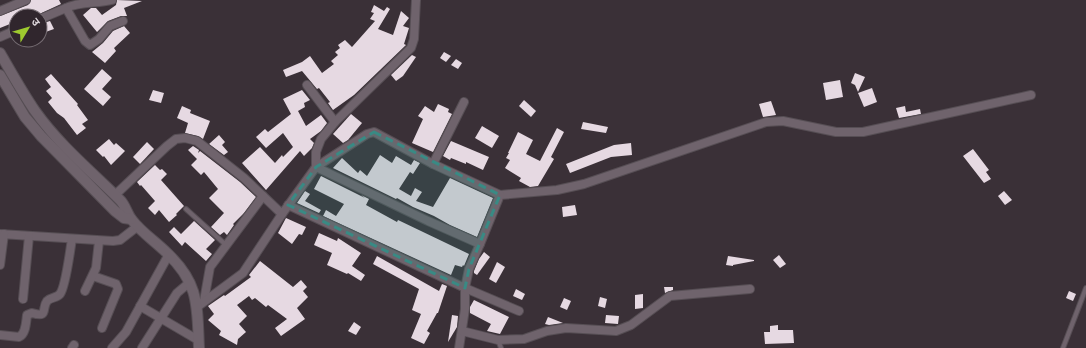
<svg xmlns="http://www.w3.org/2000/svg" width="1086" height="348" font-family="Roboto,'Noto Sans Devanagari',sans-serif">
<rect width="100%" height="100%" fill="#3a3037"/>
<g fill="#e6d9e2">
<polygon points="31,0 59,0 61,4 35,16 16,16 16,25 11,26 10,24 0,28 0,16 28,5"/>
<polygon points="117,0 142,1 124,8 127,16 121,16 108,21 97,32 83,15 91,8 96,8 102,15 116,5"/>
<polygon points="374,5 384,11 387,7 390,9 378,29 393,35 401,11 409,18 403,26 409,28 404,44 406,45 354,95 333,110 328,103 330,102 319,88 317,89 302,71 286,77 283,70 302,62 310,56 322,73 334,64 331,61 338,55 335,52 340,48 338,45 345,40 352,47 375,21 370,19 374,13 371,12"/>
<polygon points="50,21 54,29 40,34 40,24"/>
<polygon points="124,26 130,33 114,48 116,51 105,63 92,52 103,43 113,31"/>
<polygon points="444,52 451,56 446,62 440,58"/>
<polygon points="412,55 416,57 403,76 396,81 391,75"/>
<polygon points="456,59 462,63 458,69 451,65"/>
<polygon points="102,69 112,78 102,89 111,97 103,106 84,89"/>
<polygon points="855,73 865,77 858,92 855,85 851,83"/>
<polygon points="51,74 78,104 77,105 88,120 82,124 86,128 77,135 64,118 57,113 48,102 52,98 46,91 51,87 45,79"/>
<polygon points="840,80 843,97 826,100 823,83"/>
<polygon points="872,88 877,102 864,107 858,93"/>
<polygon points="153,90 164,93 161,103 149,100"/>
<polygon points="302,90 310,100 304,103 305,107 298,111 306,126 321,115 327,123 321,131 310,139 314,143 312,148 304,156 300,151 266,190 242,163 260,147 275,163 282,155 283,157 293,147 283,133 266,148 256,137 265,129 268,132 291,114 283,99"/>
<polygon points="524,100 536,111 531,117 519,106"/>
<polygon points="771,101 776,115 763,117 759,104"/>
<polygon points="438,104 449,109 448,112 452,114 433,152 412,143 423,119 418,116 425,106 434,112"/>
<polygon points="182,106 191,110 190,113 210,121 203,139 198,136 185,133 188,123 177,118"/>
<polygon points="905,106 906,112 920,109 921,114 899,118 896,108"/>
<polygon points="351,114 362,123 348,140 343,143 333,134"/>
<polygon points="583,122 608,127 606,133 581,129"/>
<polygon points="482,126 499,136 492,148 475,138"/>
<polygon points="557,128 564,132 551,157 554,159 538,186 530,187 519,181 521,178 505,168 510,160 506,158 509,153 508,153 518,132 533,140 526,154 540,161"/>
<polygon points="219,135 225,142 222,145 228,152 224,155 209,144"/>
<polygon points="109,139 114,145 116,143 125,151 111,165 104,156 103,157 96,150"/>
<polygon points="451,141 489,157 483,170 466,162 466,164 451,158 450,160 443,156"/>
<polygon points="147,142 154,149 140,164 133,157"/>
<polygon points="631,143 632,155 611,157 570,173 566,164 614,145"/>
<polygon points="193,146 199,150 198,153 200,151 240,182 256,197 244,213 233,224 234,225 227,235 224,232 220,235 211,227 224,213 209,198 218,189 204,172 201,175 191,165 197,159 188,150"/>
<polygon points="973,149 989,170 986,172 991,179 984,183 963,156"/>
<polygon points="380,155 392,163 396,156 411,165 414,160 420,163 413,174 410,172 399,189 411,196 415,188 422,192 416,201 433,207 450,178 493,198 477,237 450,225 434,216 413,207 397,198 396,199 333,168 342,158 358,173 360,170 367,176"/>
<polygon points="155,165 160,170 162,169 167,174 161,180 184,206 176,214 177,215 169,222 159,210 155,215 148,208 155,201 141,185 140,186 137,182"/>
<polygon points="321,176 365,198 361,195 369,199 366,205 397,222 398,220 469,254 464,266 463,265 462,267 455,265 451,275 323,216 326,210 336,216 344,204 314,189"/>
<polygon points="305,191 310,194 305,201 321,210 319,213 297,203"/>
<polygon points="1004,191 1012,200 1005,205 998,196"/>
<polygon points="575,205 577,215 563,217 562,207"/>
<polygon points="286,218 306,227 302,235 299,234 292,244 278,233"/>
<polygon points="194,221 215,240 206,249 212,254 206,261 185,242 182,246 169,232 174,227 181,234"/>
<polygon points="319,233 337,241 338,238 361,253 352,266 365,275 361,281 348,273 347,274 327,265 332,253 314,245"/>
<polygon points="484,252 490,257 477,275 474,273 474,271 479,259"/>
<polygon points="779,255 786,264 780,268 773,260"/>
<polygon points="377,256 439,291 442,284 447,286 438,313 437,313 427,331 430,333 424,344 411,338 421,314 412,310 419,289 373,264"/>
<polygon points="728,256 754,260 754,261 733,265 733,266 726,265"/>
<polygon points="260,261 293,287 301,280 307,287 303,291 308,297 297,308 305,319 281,336 275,328 287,319 268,305 266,307 255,298 252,300 249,296 237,305 247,316 239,324 246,332 238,339 237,345 219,335 221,331 208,320 214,314 208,306 224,295 225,296 251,277 249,275"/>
<polygon points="497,262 505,267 496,283 489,279"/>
<polygon points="664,287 673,287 673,290 665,293"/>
<polygon points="516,289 525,294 522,300 513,296"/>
<polygon points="1069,291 1076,294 1073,301 1066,298"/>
<polygon points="643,294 643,308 635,309 635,295"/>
<polygon points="600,297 607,299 605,308 598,306"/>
<polygon points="564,298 571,301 567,310 560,307"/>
<polygon points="474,300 509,317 500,334 487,331 491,324 470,313 470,307"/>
<polygon points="452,315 458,316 457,327 448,342"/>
<polygon points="606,315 619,316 618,324 605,323"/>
<polygon points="548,317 563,323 549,325 545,324"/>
<polygon points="354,322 361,327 356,335 348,331"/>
<polygon points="778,325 778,330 793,330 794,343 765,344 764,332 770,332 770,326"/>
</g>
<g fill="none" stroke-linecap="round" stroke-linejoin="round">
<g stroke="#564e54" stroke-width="6">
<g id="lane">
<polyline points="186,209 226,245"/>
<polyline points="498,340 501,348"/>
<polyline points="1063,348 1086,288"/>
</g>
</g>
<g stroke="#564e54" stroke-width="10">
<g id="street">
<path d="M66 8C81 1 97 4 112 0"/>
<polyline points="0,11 26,0"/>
<polyline points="40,19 66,8 85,41 90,45 99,39 110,26 123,21"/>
<polyline points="0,37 16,30"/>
<polyline points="307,85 335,122"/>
<polyline points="433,164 464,102"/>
<polyline points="316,167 428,221 480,244 469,269 465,288 465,309 459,348"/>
<polyline points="316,167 316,152 321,139 335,122 411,48 414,39 416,0"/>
<polyline points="115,195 167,146 176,139 185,138 197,141 211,152 244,178 282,214"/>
<polyline points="288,205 465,288 519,311"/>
<polyline points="0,234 113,241 120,240 138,226"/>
<polyline points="480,244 500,195 557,190 584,184 766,122 783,121 836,132 863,132 1031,95"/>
<polyline points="0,265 4,234"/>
<polyline points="93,276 116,284 118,289 102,328"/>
<polyline points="85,291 96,268 99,241"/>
<polyline points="23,299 29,236"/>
<polyline points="204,301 210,267 263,196"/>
<polyline points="140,306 198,340"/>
<polyline points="197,307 243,273 282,214 316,167 367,134 374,132 433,164 500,195"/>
<polyline points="462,331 498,340 524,339 547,331 566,328 616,331 631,325 670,296 750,289"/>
<path d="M0 335 19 337C26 334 26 322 27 315L32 313C49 318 41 309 47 301 51 297 57 298 60 294 66 286 70 250 72 239"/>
<polyline points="72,348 74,345"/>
<polyline points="112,348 126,332 169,254"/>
<polyline points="142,348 177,293 190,282"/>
</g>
</g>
<g stroke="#564e54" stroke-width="12">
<g id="secondary">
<path d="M0 53C11 72 22 92 35 111 59 145 92 172 121 201 126 207 127 214 132 220 141 232 156 242 167 253 200 284 197 307 199 348"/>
<polyline points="0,75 25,117 41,136 115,211 124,218 131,219"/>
</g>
</g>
<use href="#lane" stroke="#6f636c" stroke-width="4"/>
<use href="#street" stroke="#6f636c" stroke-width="8"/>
<use href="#secondary" stroke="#6f636c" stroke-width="10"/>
</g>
<path fill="#398a84" fill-opacity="0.2" stroke="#398a84" stroke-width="3" stroke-dasharray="8 5" stroke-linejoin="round" d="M374 132 500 195 469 269 465 288 288 205 316 167Z"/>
<g transform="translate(28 28) rotate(52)"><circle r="19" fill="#30262d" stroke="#766d73"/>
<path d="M0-3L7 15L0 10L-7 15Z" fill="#9eca2f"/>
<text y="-6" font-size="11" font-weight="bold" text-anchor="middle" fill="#dfd8dd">उ</text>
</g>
</svg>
